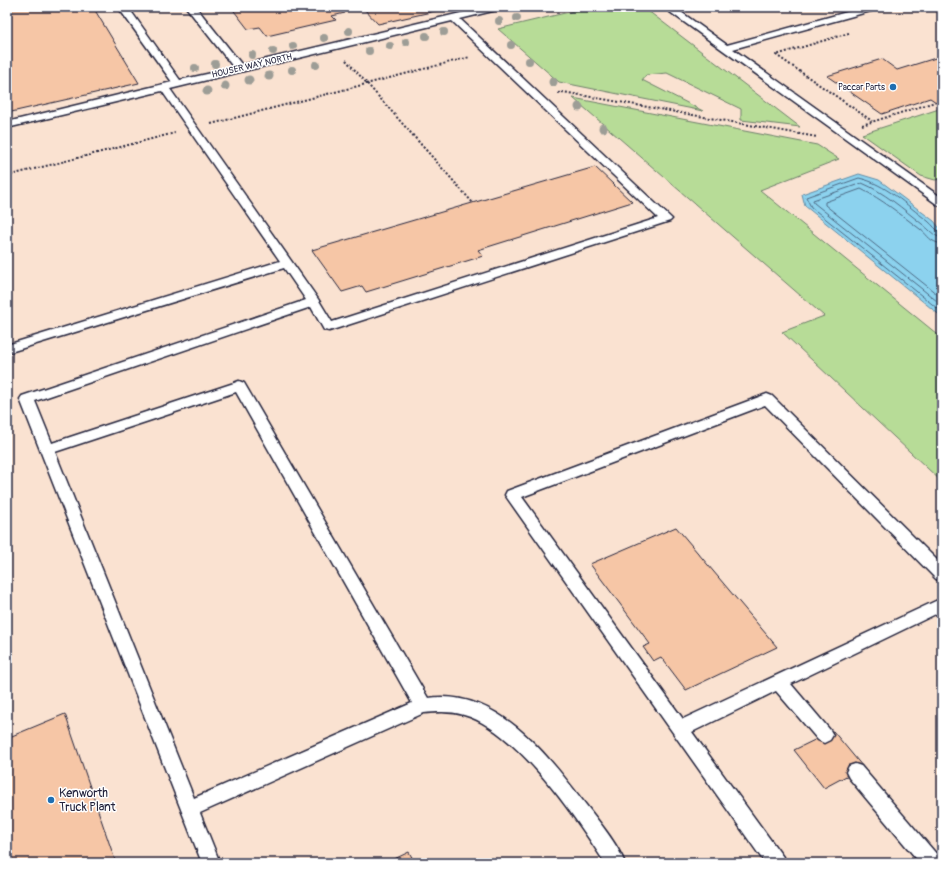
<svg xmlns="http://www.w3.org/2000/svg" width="949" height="870" font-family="Pangolin,sans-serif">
<rect width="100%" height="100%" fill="#fceee4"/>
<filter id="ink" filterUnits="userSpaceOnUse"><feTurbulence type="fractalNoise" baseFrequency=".025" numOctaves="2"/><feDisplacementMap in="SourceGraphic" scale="8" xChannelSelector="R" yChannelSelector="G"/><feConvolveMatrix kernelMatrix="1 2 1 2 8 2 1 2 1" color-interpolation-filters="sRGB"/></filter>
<g filter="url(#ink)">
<rect fill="#fae2d1" x="7" y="7" width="935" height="856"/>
<g fill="#b7dc97" stroke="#6c7f69">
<polygon points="590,7 643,7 800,127 741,120 741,109 667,73 646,75 642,80 703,111 559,82 498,29"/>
<polygon points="573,98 817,145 839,159 760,190 942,338 942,482 782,332 824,316"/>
<polygon points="942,108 942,179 935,180 921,176 862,134"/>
</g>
<polygon fill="#8cd2ee" stroke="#628ca6" points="859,174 879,180 934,221 942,231 942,317 805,206 802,194"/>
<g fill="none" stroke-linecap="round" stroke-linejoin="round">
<g stroke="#4c6883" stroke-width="1">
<path d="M942 233C936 231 933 225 928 221 906 205 886 184 859 178L806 197 811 207 942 312"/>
<path d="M942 238C933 236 929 229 922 224 903 209 884 192 862 183L813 200 814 203 942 305"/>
<path d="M942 244C928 241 930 237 920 229 901 215 882 199 861 189L825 202V205L942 298"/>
</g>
</g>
<g fill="#f6c6a6" stroke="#22223b">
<polygon points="7,7 93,7 139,83 7,113"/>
<polygon points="223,7 339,7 345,13 332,16 336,20 267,36 260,27 248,29 231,7 225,9"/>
<polygon points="362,7 453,7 378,24"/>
<polygon points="942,56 942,106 930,98 882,114 827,76 882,59 897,70"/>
<polygon points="595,167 632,202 478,250 483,256 366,292 362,286 342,292 312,250"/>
<polygon points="676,527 777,647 686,690 661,657 653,661 643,647 650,644 590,564"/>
<polygon points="65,714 116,863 7,863 7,738"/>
<polygon points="833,731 863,767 824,788 794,750"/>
<polygon points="409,852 415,863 386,863"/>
</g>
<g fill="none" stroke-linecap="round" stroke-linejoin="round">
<g stroke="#22223b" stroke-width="3">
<g id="service">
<path d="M118 7H128L180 80 234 68 186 7H196L242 65 486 7H503L501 9 460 19 672 219 670 221 329 331 324 330 311 307 35 401 52 443 234 383 239 381 244 383 428 698C498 688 548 756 586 805 600 823 616 842 625 863H605C576 818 517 730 464 715 450 711 438 712 424 713L200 813 220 863H202L20 399 22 396 306 300 284 268 7 353V345L280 261 162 91 7 128V122L172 82ZM452 21 658 218 332 322 318 299 170 89ZM236 392 412 703 194 798 55 452Z"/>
<polygon points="663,7 674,7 727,45 865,7 880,7 878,9 733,49 942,198 942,206 938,205"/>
<polygon points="767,394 772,396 942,565 942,581 936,579 765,405 522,497 683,719 942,598 942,611 791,684 830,730 833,735 830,740 824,743 818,740 776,691 692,732 783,857 785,863 765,863 505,495 507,491"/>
<polygon points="855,764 861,766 939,857 941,863 920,863 849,778 846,772 849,766"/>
</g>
</g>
<g stroke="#22223b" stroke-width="2" stroke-dasharray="2 2" stroke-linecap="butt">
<polyline points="849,33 776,55 872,121"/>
<polyline points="346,60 473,203"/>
<polyline points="558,93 563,92 817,137"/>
<polyline points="211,124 470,57"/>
<polyline points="862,125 935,102"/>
<polyline points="7,176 175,133"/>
</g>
<use href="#service" fill="#fff" fill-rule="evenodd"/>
</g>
<g fill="#9d9d96">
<circle cx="517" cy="18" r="4"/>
<circle cx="499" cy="21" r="4"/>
<circle cx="349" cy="31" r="4"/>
<circle cx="444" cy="32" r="4"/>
<circle cx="426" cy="36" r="4"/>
<circle cx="324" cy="38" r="4"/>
<circle cx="406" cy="42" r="4"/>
<circle cx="511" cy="45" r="4"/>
<circle cx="293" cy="46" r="4"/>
<circle cx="390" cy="46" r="4"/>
<circle cx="273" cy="51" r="4"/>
<circle cx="369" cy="51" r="4"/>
<circle cx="252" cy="55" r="4"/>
<circle cx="529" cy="61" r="4"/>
<circle cx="215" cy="64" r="4"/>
<circle cx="316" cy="65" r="4"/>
<circle cx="195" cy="68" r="4"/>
<circle cx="292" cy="70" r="4"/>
<circle cx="269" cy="76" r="4.5"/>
<circle cx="249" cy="80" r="4.5"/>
<circle cx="553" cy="82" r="4.5"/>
<circle cx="225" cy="86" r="4.5"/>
<circle cx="207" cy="91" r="4.5"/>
<circle cx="579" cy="107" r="4.5"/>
<circle cx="603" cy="128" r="4.5"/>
</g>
</g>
<g fill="#1f6fb2" stroke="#fff" stroke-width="1.5">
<circle cx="893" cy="87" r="4"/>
<circle cx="51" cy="800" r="4"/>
</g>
<g text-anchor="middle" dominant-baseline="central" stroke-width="3" stroke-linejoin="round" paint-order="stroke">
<g font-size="9" fill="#22223b" stroke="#fff">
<text transform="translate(252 66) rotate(-13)">HOUSER WAY NORTH</text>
</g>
<g font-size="9" fill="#22223b" stroke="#fff" text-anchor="end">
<text x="885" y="87">Paccar Parts</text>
</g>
<g font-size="12" fill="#22223b" stroke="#fff" text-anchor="start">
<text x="59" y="793">Kenworth<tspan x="59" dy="14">Truck Plant</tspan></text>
</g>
</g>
<rect width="949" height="870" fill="none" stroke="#fff" stroke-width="24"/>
<rect x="12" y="12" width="925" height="846" fill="none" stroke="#22223b" stroke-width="1.5" filter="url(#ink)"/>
</svg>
